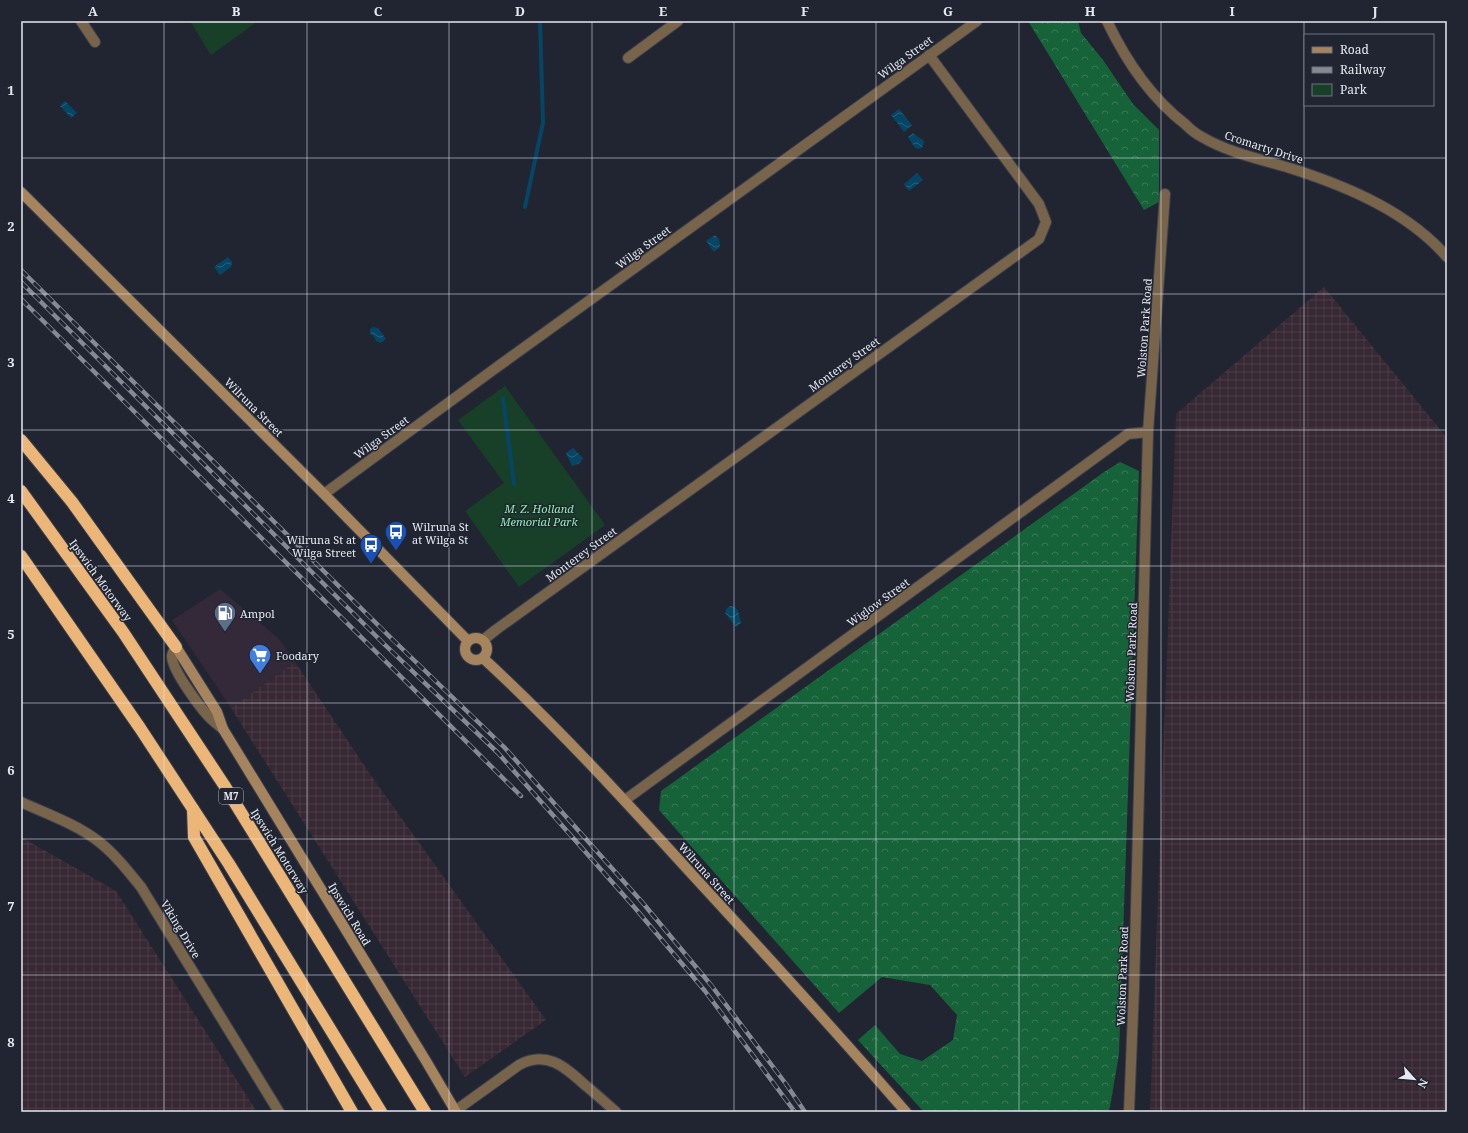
<svg xmlns="http://www.w3.org/2000/svg" width="1468" height="1133" font-family="'Noto Serif',serif">
<defs>
<pattern id="industrial-grid" width="8" height="8" patternUnits="userSpaceOnUse"><rect width="8" height="8" fill="#372833"/><path d="M0 4h8M4 0v8" fill="none" stroke="#4a3d47"/></pattern>
<pattern id="forest-crowns" width="20" height="18" patternUnits="userSpaceOnUse"><rect width="20" height="18" fill="#166339"/><path d="M2 6a3 3 0 1 1 6 0M12 15a3 3 0 1 1 6 0" fill="none" stroke="#387956"/></pattern>
<pattern id="water-waves" width="16" height="10" patternUnits="userSpaceOnUse"><rect width="16" height="10" fill="#054666"/><path d="M0 5q4-4 8 0t8 0" fill="none" stroke="#29617c"/></pattern>
</defs>
<rect width="100%" height="100%" fill="#212532"/>
<polygon fill="#332938" points="220,589 278,638 295,662 231,708 172,620"/>
<g fill="url(#industrial-grid)">
<polygon points="1324,287 1447,438 1447,1112 1150,1112 1176,414"/>
<polygon points="295,662 372,777 546,1020 465,1077 231,708"/>
<polygon points="21,837 116,891 257,1112 21,1112"/>
</g>
<g fill="#184028">
<polygon points="190,21 258,21 211,55"/>
<polygon points="505,386 605,525 519,587 465,511 504,483 458,420"/>
</g>
<g fill="url(#forest-crowns)">
<polygon points="1028,21 1078,21 1081,33 1103,60 1133,104 1159,130 1159,202 1144,210"/>
<polygon points="1120,462 1139,471 1119,1054 1110,1107 1108,1112 924,1112 858,1040 875,1025 900,1054 922,1061 953,1040 957,1015 930,985 882,977 839,1013 659,810 661,791 1104,472"/>
</g>
<g fill="url(#water-waves)">
<polygon points="65,101 77,113 71,118 60,106"/>
<polygon points="899,109 912,125 904,132 891,115"/>
<polygon points="913,133 924,141 923,146 920,149 915,148 908,137"/>
<polygon points="917,173 923,180 909,191 904,184"/>
<polygon points="715,235 719,239 720,247 714,252 706,241"/>
<polygon points="228,257 232,262 231,267 220,275 214,267"/>
<polygon points="373,327 378,328 386,339 381,343 376,341 375,338 370,333 370,329"/>
<polygon points="573,448 583,458 580,463 572,466 566,453"/>
<polygon points="730,606 735,607 738,611 741,623 736,627 725,613 727,608"/>
</g>
<g fill="none" stroke-linecap="round" stroke-linejoin="round">
<g stroke="#054666" stroke-width="4">
<polyline points="525,207 543,123 540,21"/>
<polyline points="503,398 514,484"/>
</g>
<g stroke="#3c404d" stroke-width="12">
<g id="minor">
<polyline points="81,21 95,42"/>
<path d="M1107 21C1126 61 1150 97 1185 124 1190 129 1196 134 1202 137 1231 154 1265 160 1296 170 1351 188 1409 213 1447 257"/>
<polyline points="628,58 678,21"/>
<polyline points="324,494 493,370 977,21"/>
<polyline points="483,640 497,629 1039,239 1046,222 1039,204 929,55"/>
<path d="M176 647C174 650 172 653 172 656 171 669 200 707 209 717 213 721 218 725 223 729"/>
<polyline points="625,800 1128,434 1148,432"/>
<path d="M21 802C47 814 76 824 98 841 115 854 128 871 141 887L279 1112"/>
<path d="M455 1111 519 1065C547 1050 565 1067 585 1085 596 1094 606 1103 616 1112"/>
<polyline points="1129,1112 1134,988 1148,432 1165,194"/>
</g>
</g>
<g stroke="#3c404d" stroke-width="12">
<g id="secondary">
<polyline points="21,192 324,494 468,641"/>
<circle cx="476" cy="649" r="11"/>
<polyline points="176,647 217,712 223,729 426,1061 456,1112"/>
<path d="M483 658C559 728 630 806 699 882 769 958 838 1034 906 1112"/>
</g>
</g>
<g stroke="#3c404d" stroke-width="14">
<g id="motorway">
<polyline points="21,440 72,502 176,647"/>
<polyline points="21,491 123,632 224,785 425,1112"/>
<polyline points="21,556 140,728 229,864 381,1112"/>
<polyline points="193,809 194,837 352,1112"/>
</g>
</g>
<use href="#minor" stroke="#78634b" stroke-width="10"/>
<use href="#secondary" stroke="#a6855e" stroke-width="10"/>
<use href="#motorway" stroke="#ebb678" stroke-width="12"/>
<g stroke="#858993" stroke-width="4.5">
<g id="rail">
<polyline points="21,270 390,637 504,747 642,902 711,985 786,1084 805,1112"/>
<polyline points="21,282 383,643 498,753 635,908 705,991 795,1112"/>
<polyline points="21,299 521,796"/>
</g>
</g>
<use href="#rail" stroke="#212532" stroke-width="3" stroke-dasharray="9" stroke-linecap="butt"/>
</g>
<path fill="none" stroke="#e5e8f0" stroke-width="1" stroke-opacity="0.55" d="M164 21V1112M307 21V1112M449 21V1112M592 21V1112M734 21V1112M876 21V1112M1019 21V1112M1161 21V1112M1304 21V1112M21 158H1447M21 294H1447M21 430H1447M21 566H1447M21 703H1447M21 839H1447M21 975H1447"/>
<defs>
<g id="bus-pin" transform="scale(1.15)"><path d="M0 17L-7.5 6A9.5 9.5 0 1 1 7.5 6Z" fill="#1a4fb4" stroke="#212532"/><path d="M-5-6H5V4H4V6H2V4H-2V6H-4V4H-5ZM-3.5-4V0h7V-4ZM-3.5 1.2v1.5H-2V1.2ZM2 1.2v1.5H3.5V1.2Z" fill="#fff"/></g>
<g id="fuel-pin" transform="scale(1.15)"><path d="M0 17L-7.5 6A9.5 9.5 0 1 1 7.5 6Z" fill="#5c6f8a" stroke="#212532"/><path d="M-5.5-6h7V0h2V4h1.3V-2.5L3-4.5l.8-.8L6-3V5H2.5V1h-1V6h-7ZM-4.2-4.7v3.2H.2V-4.7Z" fill="#fff"/></g>
<g id="supermarket-pin" transform="scale(1.15)"><path d="M0 17L-7.5 6A9.5 9.5 0 1 1 7.5 6Z" fill="#3f7fe0" stroke="#212532"/><path d="M-6-5.5h2.5l.6 2H6L4.5 2H-2.5L-4.4-4H-6ZM-1.5 3.2a1.3 1.3 0 1 0 .1 0ZM3 3.2a1.3 1.3 0 1 0 .1 0Z" fill="#fff"/></g>
</defs>
<g fill-rule="evenodd">
<use href="#bus-pin" x="396" y="532"/>
<use href="#bus-pin" x="371" y="545"/>
<use href="#fuel-pin" x="225" y="613"/>
<use href="#supermarket-pin" x="260" y="655"/>
</g>
<g text-anchor="middle" dominant-baseline="central" stroke-width="3" stroke-linejoin="round" paint-order="stroke">
<rect fill="#212532" stroke="#aaaeb7" stroke-width="1" x="219" y="788" width="24" height="16" rx="3"/>
<g font-size="10" font-weight="bold" fill="#e5e8f0">
<text x="231" y="796">M7</text>
</g>
<g font-size="11" fill="#e5e8f0" stroke="#212532">
<text transform="translate(905 57) rotate(-36)">Wilga Street</text>
<text transform="translate(1264 147) rotate(18)">Cromarty Drive</text>
<text transform="translate(643 247) rotate(-36)">Wilga Street</text>
<text transform="translate(1144 328) rotate(-86)">Wolston Park Road</text>
<text transform="translate(844 364) rotate(-36)">Monterey Street</text>
<text transform="translate(254 407) rotate(45)">Wilruna Street</text>
<text transform="translate(381 437) rotate(-36)">Wilga Street</text>
<text transform="translate(581 554) rotate(-36)">Monterey Street</text>
<text transform="translate(101 580) rotate(54)">Ipswich Motorway</text>
<text transform="translate(878 602) rotate(-36)">Wiglow Street</text>
<text transform="translate(1131 652) rotate(-88)">Wolston Park Road</text>
<text transform="translate(280 851) rotate(58)">Ipswich Motorway</text>
<text transform="translate(707 873) rotate(48)">Wilruna Street</text>
<text transform="translate(350 914) rotate(59)">Ipswich Road</text>
<text transform="translate(181 929) rotate(59)">Viking Drive</text>
<text transform="translate(1122 976) rotate(-88)">Wolston Park Road</text>
</g>
<g font-size="11" font-style="italic" fill="#8aedad" stroke="#212532">
<text x="539" y="508">M. Z. Holland<tspan x="539" dy="13">Memorial Park</tspan></text>
</g>
<g font-size="11" fill="#e5e8f0" stroke="#212532" text-anchor="start">
<text x="412" y="526">Wilruna St<tspan x="412" dy="13">at Wilga St</tspan></text>
<text x="356" y="539" text-anchor="end">Wilruna St at<tspan x="356" dy="13">Wilga Street</tspan></text>
<text x="240" y="613">Ampol</text>
<text x="276" y="655">Foodary</text>
</g>
</g>
<rect width="1468" height="1133" fill="none" stroke="#212532" stroke-width="44"/>
<rect x="1304" y="34" width="130" height="72" fill="#212532" stroke="#6f737e"/>
<rect x="1312" y="47" width="20" height="6" fill="#a6855e" stroke="#6f737e"/>
<text x="1340" y="54" font-size="12" fill="#e5e8f0">Road</text>
<rect x="1312" y="67" width="20" height="6" fill="#858993" stroke="#6f737e"/>
<text x="1340" y="74" font-size="12" fill="#e5e8f0">Railway</text>
<rect x="1312" y="84" width="20" height="12" fill="#184028" stroke="#6f737e"/>
<text x="1340" y="94" font-size="12" fill="#e5e8f0">Park</text>
<g transform="translate(1414 1079) rotate(117)" stroke="#212532" stroke-width="3" paint-order="stroke">
<path d="M0-3L7 15L0 10L-7 15Z" fill="#e5e8f0"/>
<text y="-6" font-size="11" font-weight="bold" text-anchor="middle" fill="#e5e8f0">N</text>
</g>
<rect x="22" y="22" width="1424" height="1089" fill="none" stroke="#e5e8f0" stroke-width="1.5"/>
<g font-size="13" text-anchor="middle" font-weight="bold" fill="#e5e8f0">
<text x="93" y="16">A</text>
<text x="236" y="16">B</text>
<text x="378" y="16">C</text>
<text x="520" y="16">D</text>
<text x="663" y="16">E</text>
<text x="805" y="16">F</text>
<text x="948" y="16">G</text>
<text x="1090" y="16">H</text>
<text x="1232" y="16">I</text>
<text x="1375" y="16">J</text>
<text x="11" y="95">1</text>
<text x="11" y="231">2</text>
<text x="11" y="367">3</text>
<text x="11" y="503">4</text>
<text x="11" y="639">5</text>
<text x="11" y="775">6</text>
<text x="11" y="911">7</text>
<text x="11" y="1047">8</text>
</g>
</svg>
